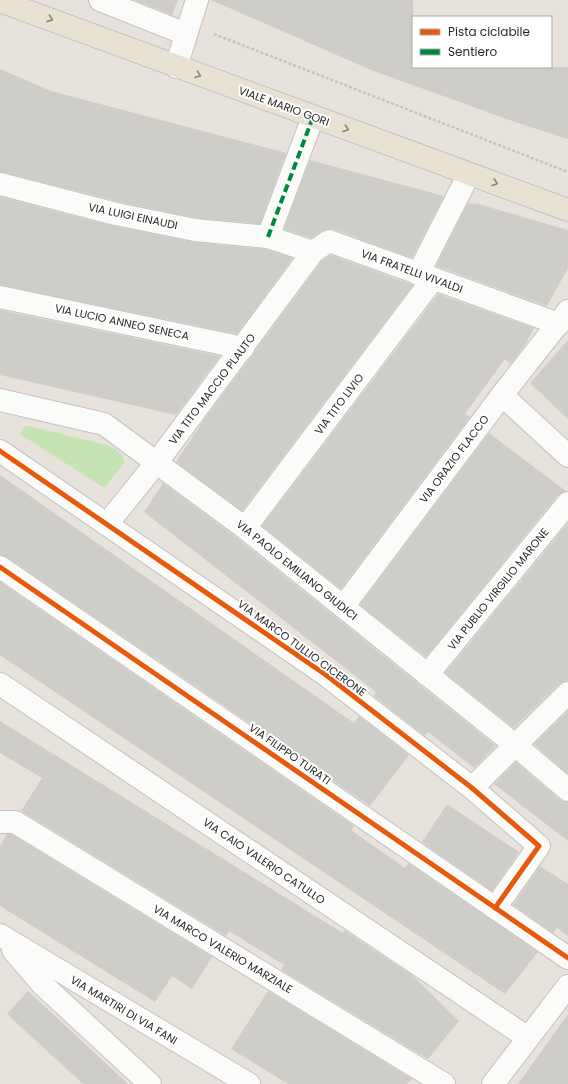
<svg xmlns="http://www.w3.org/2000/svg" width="568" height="1084" font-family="Poppins,sans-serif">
<rect width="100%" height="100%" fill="#e7e3dc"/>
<polygon fill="#c5e4b3" points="25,425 110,446 121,454 125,462 104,488 20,434"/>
<g fill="#cfcdc8">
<polygon points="134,0 178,0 172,15"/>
<polygon points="211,0 413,0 413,67 568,67 568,139 515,122 371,70"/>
<polygon points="0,69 51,91 286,153 260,224 197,218 119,202 0,172"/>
<polygon points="310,160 444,196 412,258 333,229 322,231 311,238 284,229"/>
<polygon points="0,197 114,226 193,242 265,249 293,258 237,334 0,285"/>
<polygon points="468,203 475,204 475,203 568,230 568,268 547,306 436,266"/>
<polygon points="331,255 413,285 242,511 176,462 203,421 322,261"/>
<polygon points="438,294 534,328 524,347 510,364 505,359 465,414 470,417 341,589 262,526"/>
<polygon points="0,310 220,356 176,415 0,375"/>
<polygon points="568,340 568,419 530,383"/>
<polygon points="489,433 566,491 558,495 426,657 360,605"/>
<polygon points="0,475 354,723 359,716 409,755 370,806 7,557 0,555"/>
<polygon points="163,483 237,538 496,746 474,768 428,732 425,736 374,696 376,692 144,512"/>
<polygon points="568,523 568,681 559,684 514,728 445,673"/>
<polygon points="0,582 354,826 351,830 405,868 408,863 538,952 505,994 0,655"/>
<polygon points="568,711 568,774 534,744"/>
<polygon points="0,721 343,933 344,930 413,976 459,1021 428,1059 281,970 284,965 229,931 226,936 21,811 42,778 0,753"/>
<polygon points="516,762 560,800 568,802 568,841 494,784"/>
<polygon points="447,804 519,852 492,891 422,842"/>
<polygon points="7,834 11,834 212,957 192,989 172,976 155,1002 0,906 0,846"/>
<polygon points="540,866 568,884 568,936 557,928 553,933 513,905"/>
<polygon points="28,991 128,1084 83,1084 7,1014"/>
<polygon points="268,991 412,1079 407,1084 288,1084 231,1049"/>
<polygon points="568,1014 568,1084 518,1084"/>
</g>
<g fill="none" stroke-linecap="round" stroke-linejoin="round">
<g stroke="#c4c2c2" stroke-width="24">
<g id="minor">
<polyline points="100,0 186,34"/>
<polyline points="176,67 197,0"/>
<polyline points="0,184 116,214 195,230 268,237 313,252 329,241 559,324"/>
<polyline points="268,237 313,117"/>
<polyline points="418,274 469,174"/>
<polyline points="0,297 243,348"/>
<polyline points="502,395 568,456"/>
<polyline points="0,400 104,424 245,528 515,745 568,790"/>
<polyline points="0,451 326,675 472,788 539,846 495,908"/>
<polyline points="107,524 157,462 313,252"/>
<polyline points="245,528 433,279"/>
<polyline points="0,567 568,958"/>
<polyline points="343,607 502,395 568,311"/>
<polyline points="427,675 568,503"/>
<polyline points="0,684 528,1038"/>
<polyline points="472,788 568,693"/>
<polyline points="0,822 15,822 444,1084"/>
<polyline points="0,935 249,1084"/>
<polyline points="13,950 43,985 150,1084"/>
<polyline points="493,1084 568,986"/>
</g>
</g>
<g stroke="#c3c2bf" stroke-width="24">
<polyline id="major" points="0,1 568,210"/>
</g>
<polyline stroke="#c4c3c3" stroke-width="2.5" stroke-dasharray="3 2" stroke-linecap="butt" points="214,34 568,172"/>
<use href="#minor" stroke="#fbfbfa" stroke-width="22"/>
<use href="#major" stroke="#e7e2d1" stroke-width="22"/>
<polyline stroke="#00873e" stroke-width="4" stroke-dasharray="8 4" stroke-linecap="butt" points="268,237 313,117"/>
<g stroke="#fff" stroke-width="8">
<g id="cycleway">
<polyline points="0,451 326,675 472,788 539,846 495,908"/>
<polyline points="0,567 568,958"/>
</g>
</g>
<use href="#cycleway" stroke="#e8590c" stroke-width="5"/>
</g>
<defs><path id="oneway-chevron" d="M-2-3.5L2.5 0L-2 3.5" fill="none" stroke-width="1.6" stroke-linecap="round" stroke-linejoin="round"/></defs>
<g stroke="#88857c">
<use href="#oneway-chevron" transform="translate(50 19) rotate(21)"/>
<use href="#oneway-chevron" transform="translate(198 75) rotate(20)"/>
<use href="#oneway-chevron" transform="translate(346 129) rotate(20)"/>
<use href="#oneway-chevron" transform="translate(495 183) rotate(20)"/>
</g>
<g text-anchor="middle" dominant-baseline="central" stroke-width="4" stroke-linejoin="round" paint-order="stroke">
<g font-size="11" fill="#282828" stroke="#fff">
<text transform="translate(284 106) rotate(20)">VIALE MARIO GORI</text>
<text transform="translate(133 216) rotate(12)">VIA LUIGI EINAUDI</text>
<text transform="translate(412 271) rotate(20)">VIA FRATELLI VIVALDI</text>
<text transform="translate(122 322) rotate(12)">VIA LUCIO ANNEO SENECA</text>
<text transform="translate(212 389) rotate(-53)">VIA TITO MACCIO PLAUTO</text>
<text transform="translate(339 404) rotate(-53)">VIA TITO LIVIO</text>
<text transform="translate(454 459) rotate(-53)">VIA ORAZIO FLACCO</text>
<text transform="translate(297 570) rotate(39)">VIA PAOLO EMILIANO GIUDICI</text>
<text transform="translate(498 589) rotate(-51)">VIA PUBLIO VIRGILIO MARONE</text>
<text transform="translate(302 648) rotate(36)">VIA MARCO TULLIO CICERONE</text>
<text transform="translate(290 754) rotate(35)">VIA FILIPPO TURATI</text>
<text transform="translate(264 861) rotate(34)">VIA CAIO VALERIO CATULLO</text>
<text transform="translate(223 949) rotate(31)">VIA MARCO VALERIO MARZIALE</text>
<text transform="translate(124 1010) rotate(31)">VIA MARTIRI DI VIA FANI</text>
</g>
</g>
<rect x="412" y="16" width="140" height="52" fill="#ffffff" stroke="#a9a9a9"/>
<rect x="420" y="29" width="20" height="6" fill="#e8590c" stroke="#a9a9a9"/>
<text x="448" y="36" font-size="12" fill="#282828">Pista ciclabile</text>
<rect x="420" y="49" width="20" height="6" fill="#00873e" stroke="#a9a9a9"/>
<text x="448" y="56" font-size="12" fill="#282828">Sentiero</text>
</svg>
